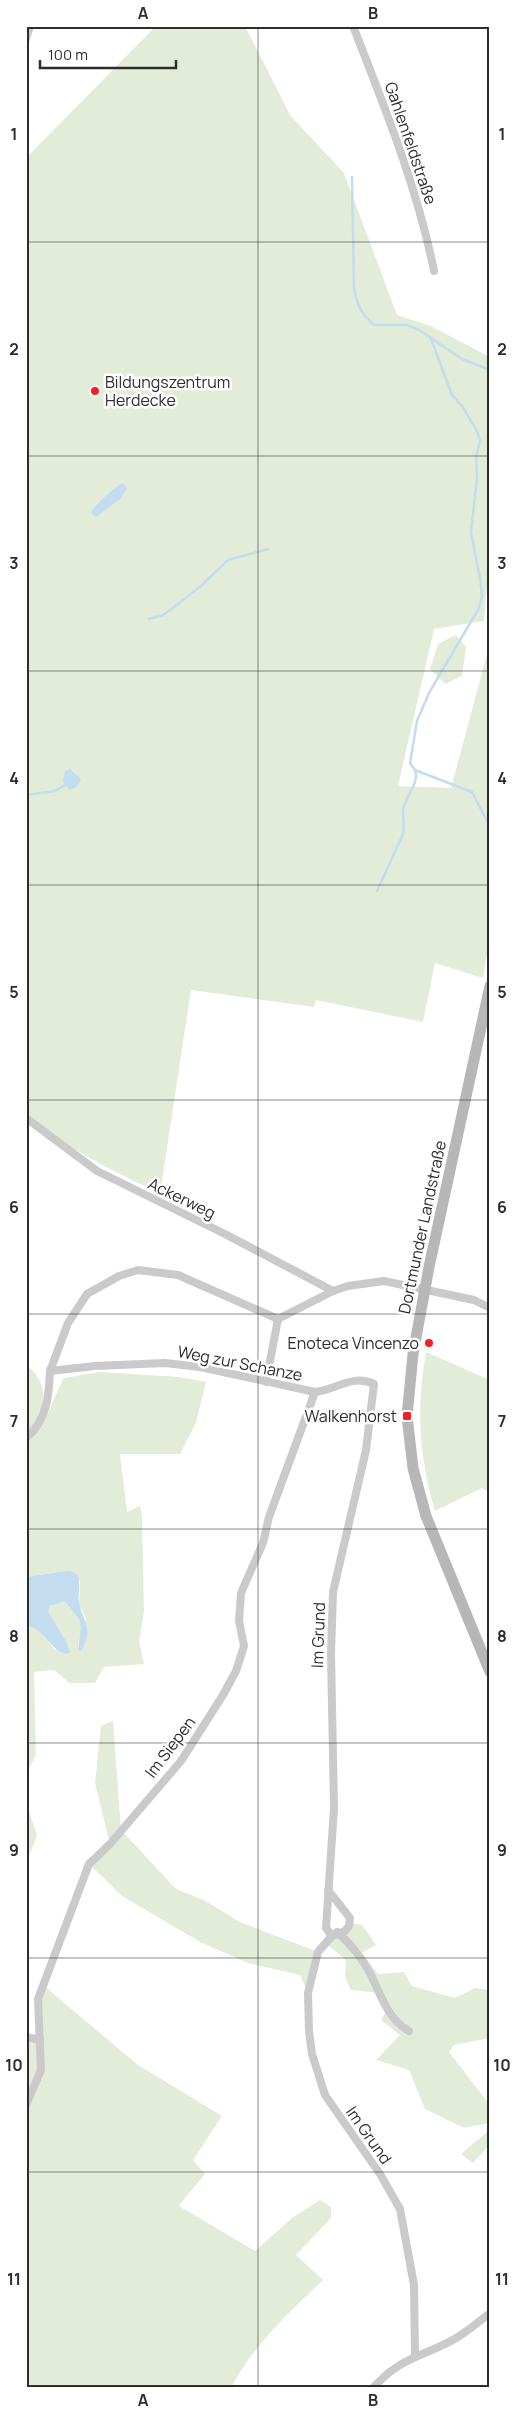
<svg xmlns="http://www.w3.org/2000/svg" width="516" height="2414" font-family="Manrope,sans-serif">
<rect width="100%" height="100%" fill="#fff"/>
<g fill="#e3ecd9">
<polygon points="156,26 245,26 290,115 344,173 397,315 431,326 490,357 490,552 484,621 434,629 398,786 451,788 490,643 490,937 483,978 435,963 423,1022 316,1000 314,1007 191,990 160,1194 102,1165 62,1142 26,1115 26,158"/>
<polygon points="456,635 466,647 462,676 445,684 430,669 438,644"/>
<path d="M426 1352 490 1380V1493L482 1488 435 1511C419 1455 416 1410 426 1352Z"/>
<path d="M30 1368C50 1385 46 1416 26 1433V1370Z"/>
<path d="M100 1372 179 1377 206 1382 196 1423 180 1454H120L127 1512 140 1506 142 1516 144 1612 139 1641 144 1664 104 1667 95 1683H69L54 1670 34 1672 36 1755 26 1774V1626L39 1630 55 1650 66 1641 59 1633 47 1610 54 1603 65 1601C75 1609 83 1620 81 1634 80 1640 77 1644 78 1650L86 1618 79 1604 80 1581 66 1571 26 1577V1442C48 1425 51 1401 64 1378Z"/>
<polygon points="113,1721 121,1830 176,1889 204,1900 240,1922 318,1952 308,1993 300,1975 248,1963 200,1942 122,1896 89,1864 110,1844 95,1783 101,1726"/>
<polygon points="26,1803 37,1835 26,1864"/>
<polygon points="349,1922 362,1925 376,1945 362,1953 378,1974 404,1972 412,1986 455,1998 475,1988 490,1990 490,2038 454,2045 449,2052 490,2105 490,2144 473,2163 461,2154 488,2131 488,2123 464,2128 425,2109 409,2070 376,2060 400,2035 381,2020 389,2005 383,1993 351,1990 345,1977 346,1960 324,1942 345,1931"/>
<path d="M43 1985 138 2065 222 2116 193 2160 205 2174 176 2209 179 2206 255 2251 292 2218 320 2200 331 2207V2218L296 2255 323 2280C289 2313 253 2345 231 2388H28L26 2386V2037L38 2039V1999Z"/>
</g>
<g fill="#c3dcef">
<path d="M123 483 127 488 120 499 96 517 93 515 91 512C94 506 118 484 123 483Z"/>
<polygon points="70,769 81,779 77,787 70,790 63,782 65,771"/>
<path d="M66 1571C86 1570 77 1591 79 1602 82 1620 95 1630 81 1651L78 1650 81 1628 79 1619 65 1601 50 1606 48 1612 66 1641 70 1652 67 1654C49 1651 46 1628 26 1626V1577Z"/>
</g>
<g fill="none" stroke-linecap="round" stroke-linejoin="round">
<g stroke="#c3dcef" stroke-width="2.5">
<path d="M352 177 354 288C357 305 361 314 374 325H407L419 330 462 359 490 370"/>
<polyline points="431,339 452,395 462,406 477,431 480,441 476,457 477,478 471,533 480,578 482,596 479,608 429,693 417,721 410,763 415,770 472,792 490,827"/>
<polyline points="149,619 163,615 169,611 201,586 228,560 268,549"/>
<polyline points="26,795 55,791 65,785"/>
<path d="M377 891 403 834C405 826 403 820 403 811 404 797 420 784 415 770"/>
</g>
<g stroke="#cacaca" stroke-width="8">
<path d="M353 26C384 106 417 186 434 271"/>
<polyline points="26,39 30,26"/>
<polyline points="26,1118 97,1171 225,1234 333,1291"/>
<polyline points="50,1371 68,1323 87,1294 119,1276 138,1270 178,1275 278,1319 333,1291 348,1286 384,1281 474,1300 490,1308"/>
<polyline points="266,1382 278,1319"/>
<path d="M26 1438C47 1421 49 1395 50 1371L95 1366 165 1363 200 1367 315 1392C338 1389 352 1374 374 1384L366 1450 333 1592 331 1653 334 1808 326 1928 332 1936"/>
<polyline points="328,1890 350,1918 349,1926 345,1931 332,1936 318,1952 308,1993 309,2031 312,2054 325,2095 380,2174 400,2209 414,2285 415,2355"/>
<path d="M337 1932C351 1944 362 1958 371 1975 381 1996 388 2019 409 2031"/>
<polyline points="26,2037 40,2040"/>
<polyline points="26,2105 41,2070 38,1999 89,1864 110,1844 181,1761 223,1695 236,1671 244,1646 239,1621 241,1593 263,1543 269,1517 315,1392"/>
<path d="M373 2388C402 2355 425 2357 458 2337 469 2330 480 2321 490 2313"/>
</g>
<polyline stroke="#b7b7b7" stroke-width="11" points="490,986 429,1267 413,1354 407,1416 413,1468 426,1516 490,1672"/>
</g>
<path fill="none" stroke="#2d2d2d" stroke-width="1" stroke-opacity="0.55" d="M258 26V2388M26 242H490M26 456H490M26 671H490M26 885H490M26 1100H490M26 1314H490M26 1529H490M26 1743H490M26 1958H490M26 2172H490"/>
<g fill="#f71d27" stroke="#fff" stroke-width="2">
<circle cx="95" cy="391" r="5"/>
<circle cx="429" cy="1343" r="5"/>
<rect x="402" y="1411" width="10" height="10" rx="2.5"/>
</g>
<g text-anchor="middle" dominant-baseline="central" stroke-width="5" stroke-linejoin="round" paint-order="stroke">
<g font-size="16" fill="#2d2d2d" stroke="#fff">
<text transform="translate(411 143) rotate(71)">Gahlenfeldstraße</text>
<text transform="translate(182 1198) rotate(26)">Ackerweg</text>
<text transform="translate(422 1227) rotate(-78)">Dortmunder Landstraße</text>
<text transform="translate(240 1363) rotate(11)">Weg zur Schanze</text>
<text transform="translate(318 1635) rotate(-88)">Im Grund</text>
<text transform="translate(170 1747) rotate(-53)">Im Siepen</text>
<text transform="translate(369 2135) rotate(55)">Im Grund</text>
</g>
<g font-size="16" fill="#2d2d2d" stroke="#fff" text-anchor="end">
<text x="105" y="382" text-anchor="start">Bildungszentrum<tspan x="105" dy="18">Herdecke</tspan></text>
<text x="419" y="1343">Enoteca Vincenzo</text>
<text x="397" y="1416">Walkenhorst</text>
</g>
</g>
<rect width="516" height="2414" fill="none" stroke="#ffffff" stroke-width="55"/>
<path d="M40 60v8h136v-8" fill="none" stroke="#2d2d2d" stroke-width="2.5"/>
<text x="48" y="60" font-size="15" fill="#2d2d2d" stroke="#ffffff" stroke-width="4" paint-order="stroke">100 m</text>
<rect x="28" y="28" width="460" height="2358" fill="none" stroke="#2d2d2d" stroke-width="2"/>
<g font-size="16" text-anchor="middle" font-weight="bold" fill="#2d2d2d">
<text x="143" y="19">A</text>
<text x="373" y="19">B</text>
<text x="14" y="140">1</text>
<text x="502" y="140">1</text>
<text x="14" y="355">2</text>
<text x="502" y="355">2</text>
<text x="14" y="569">3</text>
<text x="502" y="569">3</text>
<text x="14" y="784">4</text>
<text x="502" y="784">4</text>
<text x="14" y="998">5</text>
<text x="502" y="998">5</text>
<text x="14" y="1213">6</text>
<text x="502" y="1213">6</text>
<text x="14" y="1427">7</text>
<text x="502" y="1427">7</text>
<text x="14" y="1642">8</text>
<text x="502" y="1642">8</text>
<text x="14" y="1856">9</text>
<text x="502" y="1856">9</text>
<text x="14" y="2071">10</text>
<text x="502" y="2071">10</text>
<text x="14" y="2285">11</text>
<text x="502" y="2285">11</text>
<text x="143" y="2406">A</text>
<text x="373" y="2406">B</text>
</g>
</svg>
